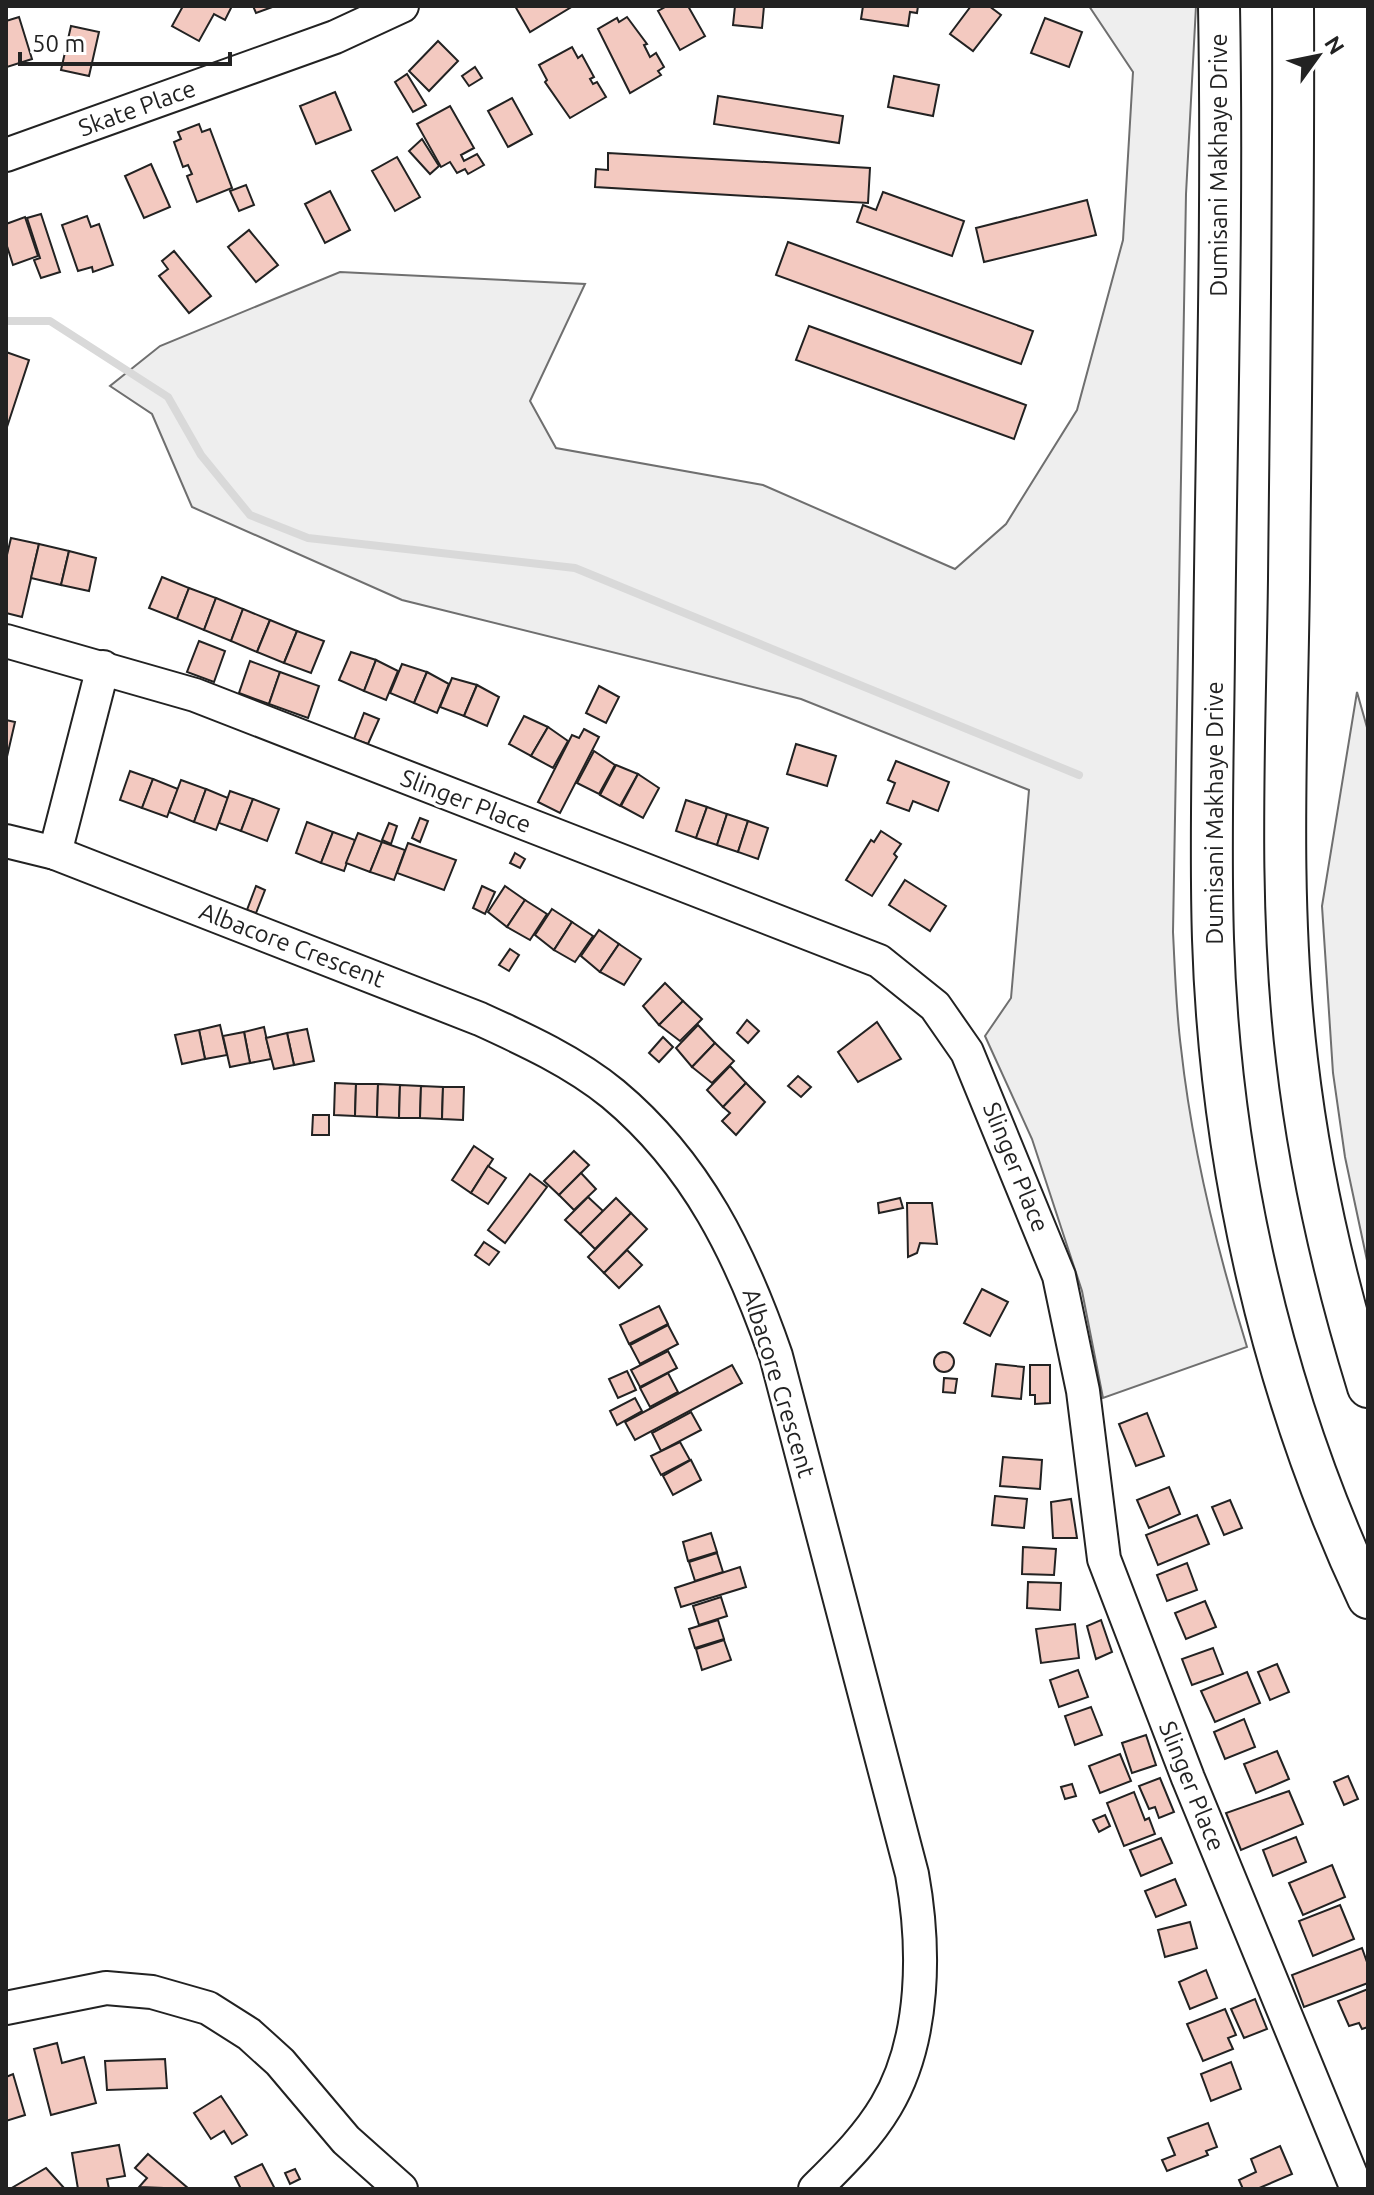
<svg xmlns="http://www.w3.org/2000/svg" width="1374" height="2195" font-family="Ubuntu,sans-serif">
<rect width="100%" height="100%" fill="#fff"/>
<g fill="#eee" stroke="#6f6f6f" stroke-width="2">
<path d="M1089 6H1196L1186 194 1173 932C1175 971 1176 1010 1181 1048 1192 1149 1217 1250 1247 1347L1103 1398 1082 1291 1032 1139 985 1036 1011 998 1029 790 801 699 402 600 192 507 152 414 110 386 160 346 340 272 585 284 530 401 556 448 763 485 955 569 1006 524 1077 410 1123 240 1133 72Z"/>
<polygon points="1357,692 1368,731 1368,1265 1345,1157 1333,1073 1322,906"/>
</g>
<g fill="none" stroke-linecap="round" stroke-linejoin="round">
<polyline stroke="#d9d9d9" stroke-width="8" points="6,321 50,321 168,397 201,455 250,515 308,538 575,568 1079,775"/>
</g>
<g fill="#f3c9c0" stroke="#222" stroke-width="2">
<polygon points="183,6 232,6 225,20 214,14 199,41 172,26"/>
<polygon points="253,6 275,6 256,13"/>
<polygon points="515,6 573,6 530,32"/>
<polygon points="667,6 688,6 705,36 680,50 658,11"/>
<polygon points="735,6 764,6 762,28 733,25"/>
<polygon points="863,6 918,6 917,13 910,12 908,26 861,19"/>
<polygon points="971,6 989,6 1001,15 973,51 950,34"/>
<polygon points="19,17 32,59 7,67 6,21"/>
<polygon points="627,17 647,44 644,45 650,57 656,53 664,67 658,71 661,75 630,93 598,29 617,18 619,22"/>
<polygon points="1045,18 1082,32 1069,67 1031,53"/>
<polygon points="71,26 99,32 89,76 61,70"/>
<polygon points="438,41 458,61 429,91 409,71"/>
<polygon points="572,47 578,58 582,55 594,77 590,79 593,84 597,82 606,97 570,118 545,82 547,80 539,65"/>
<polygon points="475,67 482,78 469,86 462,76"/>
<polygon points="407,74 426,105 413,112 395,82"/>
<polygon points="894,76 939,85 933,116 888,107"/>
<polygon points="335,92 351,130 316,144 300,106"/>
<polygon points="718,96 843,116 839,143 714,124"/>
<polygon points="512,98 532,134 508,147 488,111"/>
<polygon points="450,106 474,148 461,155 464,161 477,154 484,165 468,174 465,169 457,173 450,162 441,167 417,124"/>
<polygon points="199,124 202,132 210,129 232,188 197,202 187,176 192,174 188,165 183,167 174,142 181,139 178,132"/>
<polygon points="422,139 439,166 430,174 409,151"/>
<polygon points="608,153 870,168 868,203 595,187 596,169 608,170"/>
<polygon points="397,157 420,197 395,211 372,171"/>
<polygon points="151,164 170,207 144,218 125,176"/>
<polygon points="246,185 254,205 239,211 230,191"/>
<polygon points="330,191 350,230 325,243 305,204"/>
<polygon points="883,192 964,221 952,256 857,222 863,205 876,210"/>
<polygon points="1087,200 1096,235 984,262 976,228"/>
<polygon points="41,214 60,272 41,278 34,260 40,258 27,218"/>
<polygon points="87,216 91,227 99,224 113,265 93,272 92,267 78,271 62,225"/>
<polygon points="25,217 38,256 13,265 6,243 6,224"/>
<polygon points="249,230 278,265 256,282 228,247"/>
<polygon points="788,242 1033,331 1021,364 776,275"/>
<polygon points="174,251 211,296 189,313 159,276 168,269 162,261"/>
<polygon points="809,326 1026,405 1014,439 796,360"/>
<polygon points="6,352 29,360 6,430"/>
<polygon points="11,538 39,544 22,617 6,613 6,559"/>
<polygon points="39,544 69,551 61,585 31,578"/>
<polygon points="69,551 96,558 89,591 61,585"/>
<polygon points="162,577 189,588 177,619 149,608"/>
<polygon points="189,588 216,598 204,630 177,619"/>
<polygon points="216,598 243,609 231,641 204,630"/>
<polygon points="243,609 270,620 257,652 231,641"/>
<polygon points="270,620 297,631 284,663 257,652"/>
<polygon points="297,631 324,641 311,673 284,663"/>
<polygon points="199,641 225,651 214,682 187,672"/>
<polygon points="351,652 376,660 364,691 339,680"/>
<polygon points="376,660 398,671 386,700 364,691"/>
<polygon points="250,661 280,672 269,704 239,693"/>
<polygon points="402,664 427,672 414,703 390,693"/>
<polygon points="280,672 319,686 308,718 269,704"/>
<polygon points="427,672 449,684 437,713 414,703"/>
<polygon points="452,678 477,685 464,716 440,707"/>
<polygon points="477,685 499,697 487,726 464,716"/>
<polygon points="599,686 619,697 606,723 586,713"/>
<polygon points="364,713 379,719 368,744 354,739"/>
<polygon points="524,716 548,727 531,756 509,744"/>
<polygon points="6,720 15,722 6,761"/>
<polygon points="548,727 568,741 553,768 531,756"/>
<polygon points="584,729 599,737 560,813 538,802 572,735 579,738"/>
<polygon points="796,744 836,756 827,786 787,774"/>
<polygon points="594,751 615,765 599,794 577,783"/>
<polygon points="896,761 949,782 938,811 913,801 909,811 887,803 895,783 888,780"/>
<polygon points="616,765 638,774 620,806 600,795"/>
<polygon points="130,771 153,779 142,808 120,800"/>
<polygon points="638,774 659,788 643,818 621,806"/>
<polygon points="153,779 178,789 167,817 142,808"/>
<polygon points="181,780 206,789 194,822 169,812"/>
<polygon points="206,789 228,798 216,830 194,822"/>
<polygon points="230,791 253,799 241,831 219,823"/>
<polygon points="253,799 279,809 267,841 241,831"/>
<polygon points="686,800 707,807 696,838 676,831"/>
<polygon points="707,807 727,814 717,845 696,838"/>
<polygon points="727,814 748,821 738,852 717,845"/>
<polygon points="420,818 428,821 420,842 412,838"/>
<polygon points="748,821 768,828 758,859 738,852"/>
<polygon points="307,822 333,832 321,863 296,853"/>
<polygon points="389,823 397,826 391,844 382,840"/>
<polygon points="881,831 901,844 894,854 897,857 872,896 846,880 871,840 874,842"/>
<polygon points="333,832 355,840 344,871 321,863"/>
<polygon points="358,833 382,842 370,872 346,863"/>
<polygon points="382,842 405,850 394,880 370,872"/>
<polygon points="408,843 456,860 444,890 397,873"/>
<polygon points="515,853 525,859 520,868 510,863"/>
<polygon points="905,880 946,906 930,931 889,905"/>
<polygon points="256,886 265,890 256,913 247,910"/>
<polygon points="482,886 495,892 485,914 473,908"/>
<polygon points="505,886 525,900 507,927 488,912"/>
<polygon points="525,900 547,914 530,940 507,927"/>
<polygon points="552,909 572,922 554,950 535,935"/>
<polygon points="572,922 593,936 575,962 554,950"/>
<polygon points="599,930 619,944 600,972 581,956"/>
<polygon points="619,944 641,959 624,985 600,972"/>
<polygon points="510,949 519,955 509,971 499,965"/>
<polygon points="665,983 683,1001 659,1025 643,1006"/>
<polygon points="683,1001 702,1019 680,1041 659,1025"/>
<polygon points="747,1020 759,1031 748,1043 737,1033"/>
<polygon points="877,1022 901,1059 858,1082 838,1052"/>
<polygon points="220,1025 227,1055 205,1059 199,1030"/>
<polygon points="698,1025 715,1043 692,1067 676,1048"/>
<polygon points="264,1027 271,1059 250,1063 244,1032"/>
<polygon points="307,1029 314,1061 294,1065 287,1033"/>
<polygon points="199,1030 205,1059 182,1064 175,1035"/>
<polygon points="244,1032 250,1063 230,1067 223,1036"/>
<polygon points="287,1033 294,1065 274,1069 266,1038"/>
<polygon points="663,1037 673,1047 659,1062 649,1053"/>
<polygon points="715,1043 734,1061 712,1083 692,1067"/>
<polygon points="730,1066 746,1083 723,1107 707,1090"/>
<polygon points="798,1076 811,1087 801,1097 788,1086"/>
<polygon points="335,1083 356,1084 355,1116 334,1115"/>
<polygon points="746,1083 765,1102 736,1135 722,1121 730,1113 723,1107"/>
<polygon points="356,1084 378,1084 377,1117 355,1116"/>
<polygon points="378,1084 400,1085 399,1118 377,1117"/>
<polygon points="400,1085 421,1086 420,1118 399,1118"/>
<polygon points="421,1086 443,1087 442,1119 420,1118"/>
<polygon points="443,1087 464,1087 463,1120 442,1119"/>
<polygon points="313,1115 329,1115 329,1135 312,1135"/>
<polygon points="474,1146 493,1159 471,1193 452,1180"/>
<polygon points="574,1151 589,1165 559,1195 544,1181"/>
<polygon points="488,1166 506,1178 488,1204 471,1193"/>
<polygon points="581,1173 596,1189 574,1210 559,1195"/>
<polygon points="530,1174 547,1187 505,1243 488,1230"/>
<polygon points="588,1197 603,1211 580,1234 565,1220"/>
<polygon points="616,1198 631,1213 595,1249 580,1234"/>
<polygon points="900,1198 903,1208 879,1213 878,1203"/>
<polygon points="907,1203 932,1203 937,1244 920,1243 917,1253 908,1257"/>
<polygon points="631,1213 647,1229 604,1273 588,1257"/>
<polygon points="484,1242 499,1252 489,1265 475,1255"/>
<polygon points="627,1250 642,1265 619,1288 604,1273"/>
<polygon points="982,1289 1008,1302 990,1336 964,1323"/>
<polygon points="659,1306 668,1324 629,1344 620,1325"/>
<polygon points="668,1325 678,1344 640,1364 630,1345"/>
<polygon points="668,1351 677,1368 640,1387 631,1370"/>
<circle cx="944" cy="1362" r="10"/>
<polygon points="996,1364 1024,1367 1021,1399 992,1396"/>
<polygon points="732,1365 742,1383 635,1440 625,1422"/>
<polygon points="1030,1365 1050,1365 1050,1403 1035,1404 1035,1395 1030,1395"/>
<polygon points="627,1371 636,1390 618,1398 609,1379"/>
<polygon points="668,1373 678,1392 650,1407 640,1388"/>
<polygon points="944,1378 957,1379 955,1393 943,1392"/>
<polygon points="635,1398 642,1411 617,1425 610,1411"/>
<polygon points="691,1412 701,1430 661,1451 652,1433"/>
<polygon points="1147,1413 1164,1456 1136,1466 1119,1424"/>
<polygon points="680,1442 690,1460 661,1475 651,1456"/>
<polygon points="1003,1457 1042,1460 1040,1489 1000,1486"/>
<polygon points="691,1460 701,1480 673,1495 663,1476"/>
<polygon points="1169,1487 1180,1514 1149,1528 1137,1500"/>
<polygon points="995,1496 1027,1499 1024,1528 992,1525"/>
<polygon points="1071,1499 1077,1538 1053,1538 1051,1502"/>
<polygon points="1230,1500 1242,1528 1224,1535 1212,1507"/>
<polygon points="1197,1515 1209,1544 1158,1565 1146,1535"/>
<polygon points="711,1533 717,1552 688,1561 683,1542"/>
<polygon points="1023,1547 1056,1549 1054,1575 1022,1574"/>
<polygon points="717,1553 723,1572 695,1581 689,1562"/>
<polygon points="1187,1563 1197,1590 1167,1601 1157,1575"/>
<polygon points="740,1567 746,1587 681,1607 675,1588"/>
<polygon points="1028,1582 1061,1583 1060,1610 1027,1608"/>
<polygon points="721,1597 727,1616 699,1625 693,1606"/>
<polygon points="1205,1601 1216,1627 1186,1639 1175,1613"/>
<polygon points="718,1620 724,1639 695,1648 689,1629"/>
<polygon points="1101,1620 1112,1652 1096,1659 1087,1626"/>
<polygon points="1075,1624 1079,1658 1041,1663 1036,1629"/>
<polygon points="724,1640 731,1660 702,1670 696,1649"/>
<polygon points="1213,1648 1223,1674 1192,1685 1182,1659"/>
<polygon points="1277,1664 1289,1692 1270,1700 1258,1672"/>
<polygon points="1078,1670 1088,1697 1059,1707 1050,1680"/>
<polygon points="1247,1672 1260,1703 1215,1722 1201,1691"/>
<polygon points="1091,1707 1102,1735 1075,1745 1065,1716"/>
<polygon points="1244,1719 1255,1747 1225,1759 1214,1732"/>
<polygon points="1146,1735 1156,1765 1132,1773 1122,1743"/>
<polygon points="1277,1751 1289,1779 1256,1793 1244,1764"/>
<polygon points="1120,1754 1131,1781 1100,1793 1089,1766"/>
<polygon points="1348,1776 1358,1799 1344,1805 1334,1782"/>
<polygon points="1160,1778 1174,1812 1159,1818 1155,1807 1149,1809 1139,1786"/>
<polygon points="1072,1784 1076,1796 1065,1799 1061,1787"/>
<polygon points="1289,1791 1303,1824 1241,1850 1226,1813"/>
<polygon points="1134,1792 1145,1820 1149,1818 1155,1834 1124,1846 1107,1803"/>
<polygon points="1105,1815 1110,1826 1099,1832 1093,1820"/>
<polygon points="1296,1837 1306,1862 1273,1876 1263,1850"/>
<polygon points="1161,1838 1172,1863 1141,1876 1130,1850"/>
<polygon points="1332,1865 1345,1897 1303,1915 1289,1883"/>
<polygon points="1175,1879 1186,1905 1156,1917 1145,1891"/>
<polygon points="1340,1905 1354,1939 1313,1956 1299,1921"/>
<polygon points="1190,1922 1197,1948 1165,1957 1158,1930"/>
<polygon points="1362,1948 1368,1965 1368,1983 1304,2007 1292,1975"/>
<polygon points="1206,1970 1217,1998 1190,2009 1179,1982"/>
<polygon points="1368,1989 1368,2027 1362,2029 1359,2023 1349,2026 1338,2001"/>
<polygon points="1255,1999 1267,2029 1244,2038 1231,2009"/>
<polygon points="1225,2009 1236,2035 1228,2038 1233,2049 1203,2061 1187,2024"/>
<polygon points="57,2043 62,2063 84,2057 96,2103 51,2115 34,2049"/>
<polygon points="165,2059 167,2088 107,2090 105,2061"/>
<polygon points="1231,2062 1241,2089 1211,2101 1201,2074"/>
<polygon points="13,2074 25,2115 6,2121 6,2077"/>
<polygon points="221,2096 247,2135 232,2144 224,2131 211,2139 194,2113"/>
<polygon points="1208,2123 1217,2147 1206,2151 1208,2155 1167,2171 1162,2160 1175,2155 1168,2138"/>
<polygon points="119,2145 125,2176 107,2179 109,2189 78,2189 72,2153"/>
<polygon points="1280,2146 1292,2174 1257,2189 1243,2189 1239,2180 1256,2172 1251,2159"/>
<polygon points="148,2154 189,2189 139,2187 147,2178 135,2168"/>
<polygon points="262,2164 275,2189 241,2189 235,2177"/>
<polygon points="46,2168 65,2189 10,2189"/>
<polygon points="295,2169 300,2179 290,2184 285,2173"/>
</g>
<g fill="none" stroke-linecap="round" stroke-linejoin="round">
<g stroke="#222" stroke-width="36">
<g id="minor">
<polyline points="6,155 335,37 402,6"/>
<polyline points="6,641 195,695 879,961 935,1006 967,1052 1059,1276 1083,1391 1104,1559 1188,1778 1357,2189"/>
<path d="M6 841 55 853 480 1019C526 1040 574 1062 613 1094 697 1164 741 1255 776 1356L912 1874C925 1946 926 2039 886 2106 867 2138 841 2163 815 2189"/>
<polyline points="55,853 103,667"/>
<polyline points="6,2008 106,1988 152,1992 208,2008 249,2034 280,2062 346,2140 401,2189"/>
</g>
</g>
<g stroke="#222" stroke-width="44">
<g id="major">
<path d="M1219 6C1223 222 1216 439 1214 655 1213 749 1210 844 1213 939 1220 1163 1272 1394 1368 1598"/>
<path d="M1293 6C1294 197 1291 388 1289 579 1287 739 1278 901 1297 1060 1310 1172 1335 1280 1368 1387"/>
</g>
</g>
<use href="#minor" stroke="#fff" stroke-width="32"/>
<use href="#major" stroke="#fff" stroke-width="40"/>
</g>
<g text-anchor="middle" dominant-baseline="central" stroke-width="6" stroke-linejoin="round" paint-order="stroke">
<g font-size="24" fill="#222" stroke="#fff">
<text transform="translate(137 108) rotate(-20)">Skate Place</text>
<text transform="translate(1218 165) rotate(-90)">Dumisani Makhaye Drive</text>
<text transform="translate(466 801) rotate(21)">Slinger Place</text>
<text transform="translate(1214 813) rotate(-90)">Dumisani Makhaye Drive</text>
<text transform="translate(292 945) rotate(21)">Albacore Crescent</text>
<text transform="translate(1016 1167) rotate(68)">Slinger Place</text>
<text transform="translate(779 1383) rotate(73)">Albacore Crescent</text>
<text transform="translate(1192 1786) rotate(68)">Slinger Place</text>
</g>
</g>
<rect width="1374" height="2195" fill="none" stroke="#222222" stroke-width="16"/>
<g transform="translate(1318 56) rotate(57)" stroke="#ffffff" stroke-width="6" paint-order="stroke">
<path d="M0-6L14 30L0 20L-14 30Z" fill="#222222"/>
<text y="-12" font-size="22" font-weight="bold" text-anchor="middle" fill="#222222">N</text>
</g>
<path d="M20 52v12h210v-12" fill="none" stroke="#222222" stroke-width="4"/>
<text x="32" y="52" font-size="24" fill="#222222" stroke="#ffffff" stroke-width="6" paint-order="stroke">50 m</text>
</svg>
